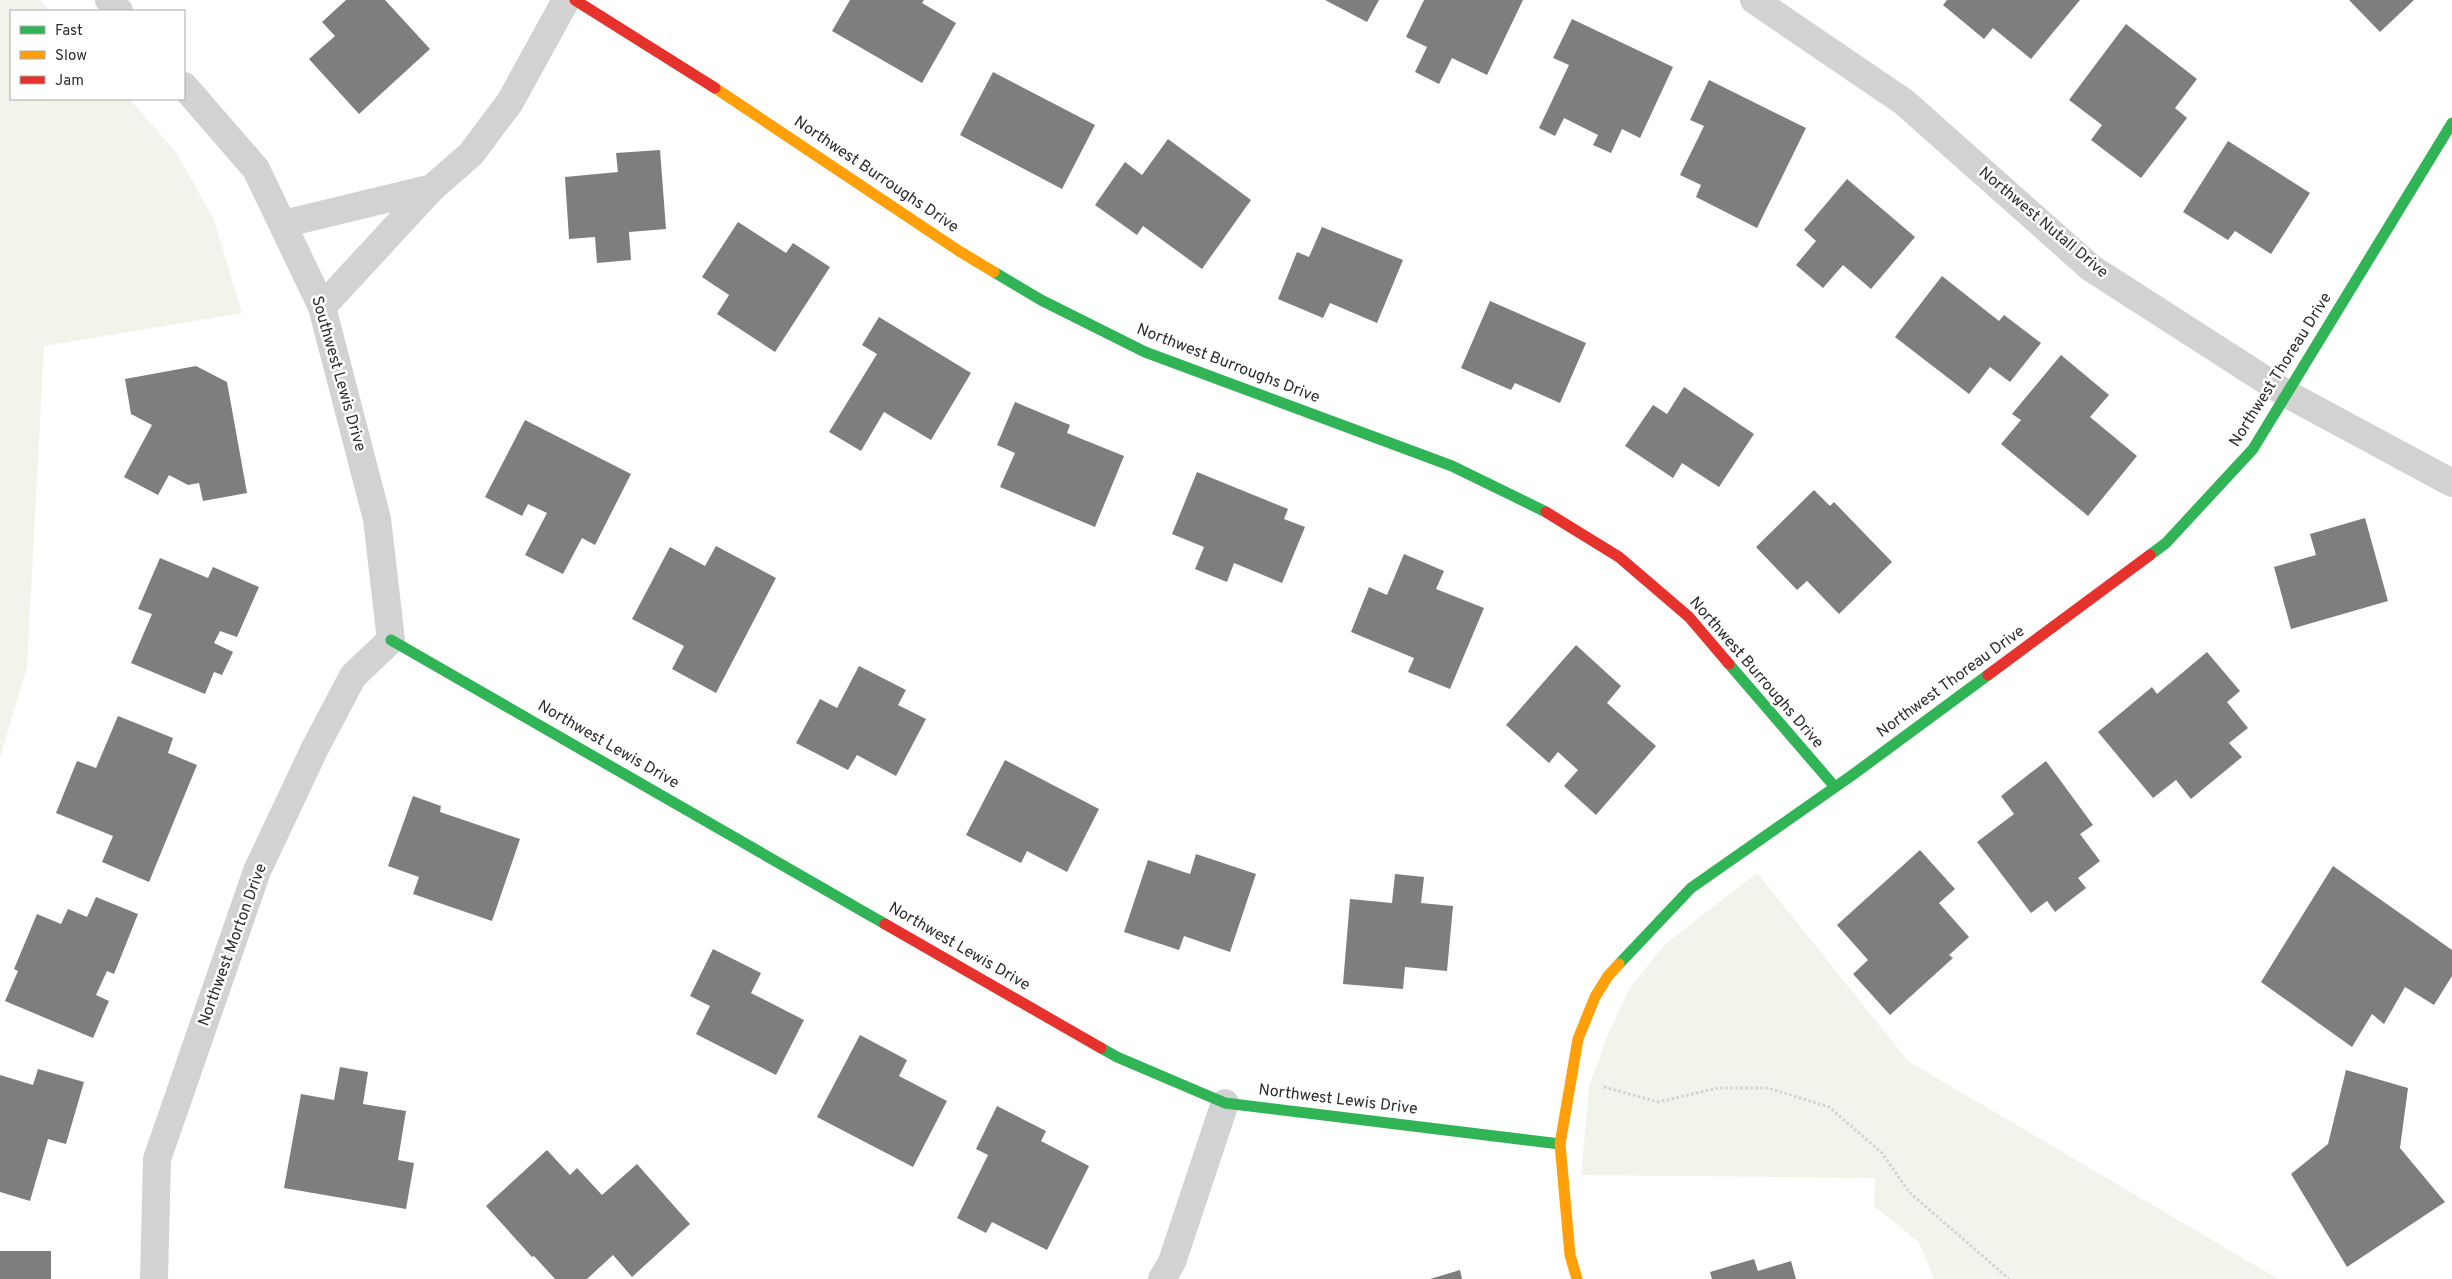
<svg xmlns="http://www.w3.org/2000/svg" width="2452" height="1279" font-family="Overpass,sans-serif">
<rect width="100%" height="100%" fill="#fff"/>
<g fill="#f0f4eb">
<polygon points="0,0 40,0 50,11 11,11 11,99 129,99 176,152 214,220 242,313 44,346 27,667 0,757"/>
<polygon points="1757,873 1908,1061 2278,1279 1934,1279 1919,1242 1874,1206 1875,1178 1581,1175 1589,1087 1608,1034 1630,988 1664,945"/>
</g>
<g fill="#7e7e7e">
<polygon points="346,0 385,0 430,49 359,114 309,59 335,36 322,22"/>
<polygon points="850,0 924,0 922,3 956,23 922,83 832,31"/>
<polygon points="1325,0 1379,0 1367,22"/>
<polygon points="1424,0 1523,0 1487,75 1452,58 1439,84 1415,72 1427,47 1406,37"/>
<polygon points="1947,0 2080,0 2031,59 1993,28 1984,39 1943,5"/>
<polygon points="2349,0 2414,0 2380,32"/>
<polygon points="1572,19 1673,67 1640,138 1622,129 1611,153 1593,145 1598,135 1564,118 1555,136 1539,128 1569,65 1553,58"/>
<polygon points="2126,24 2197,79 2175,108 2187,118 2141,178 2091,140 2102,125 2069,100"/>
<polygon points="993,72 1095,125 1062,189 960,135"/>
<polygon points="1709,80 1806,128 1757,228 1696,197 1701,185 1680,175 1704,126 1690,120"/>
<polygon points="1168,139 1251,200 1202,269 1143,226 1137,235 1095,205 1125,162 1142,175"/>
<polygon points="2228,141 2310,193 2271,254 2235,231 2228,240 2183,212"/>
<polygon points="660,150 666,229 629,232 631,260 597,263 595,237 569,239 565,177 618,172 616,153"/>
<polygon points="1847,179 1915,237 1871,289 1843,265 1823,288 1796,265 1816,241 1804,230"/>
<polygon points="738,222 786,253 793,243 830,267 775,352 717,314 729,295 702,277"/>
<polygon points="1322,227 1403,260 1377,323 1330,303 1323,318 1278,299 1297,252 1309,257"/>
<polygon points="1942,276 1999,321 2004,315 2041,343 2010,382 1990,367 1969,394 1895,337"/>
<polygon points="1490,301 1586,343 1560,403 1515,383 1511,390 1461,368"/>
<polygon points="879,317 971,373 931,440 884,412 861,451 829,432 877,354 862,345"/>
<polygon points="2061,355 2109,395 2090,417 2137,456 2088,516 2001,444 2021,420 2012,414"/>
<polygon points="196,366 227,382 247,493 203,501 199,483 188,485 169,475 158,495 124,477 152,425 131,414 125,379"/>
<polygon points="1684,387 1754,434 1719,487 1682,463 1673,478 1625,446 1653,405 1667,414"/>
<polygon points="1015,402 1070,425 1067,433 1124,456 1095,527 1000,487 1015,453 997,445"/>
<polygon points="525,420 631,474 595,545 582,538 563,574 525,555 547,513 528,504 522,516 485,497"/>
<polygon points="1197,472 1288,509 1284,519 1305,527 1282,583 1234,563 1227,582 1195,569 1204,547 1172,534"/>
<polygon points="1814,490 1830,506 1834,502 1892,562 1839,614 1807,581 1797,590 1756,547"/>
<polygon points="2365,518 2388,601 2291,629 2274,567 2316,555 2310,534"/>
<polygon points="716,546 776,578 716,693 672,669 684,646 632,619 670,547 705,566"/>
<polygon points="1404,554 1444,571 1436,589 1484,608 1450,689 1408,672 1414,658 1351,632 1369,587 1387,595"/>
<polygon points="160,558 208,578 213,567 259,587 237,637 220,631 214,643 233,652 222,675 214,672 205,694 131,663 152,614 138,609"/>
<polygon points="1576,645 1621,686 1607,703 1656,746 1596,815 1564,786 1578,770 1558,752 1549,763 1506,725"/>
<polygon points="2207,652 2240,691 2227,702 2248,728 2229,743 2242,757 2191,799 2176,780 2153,798 2098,732 2152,687 2157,694"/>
<polygon points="859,666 906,690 898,705 926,719 896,776 857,755 848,770 796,743 820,699 837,708"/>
<polygon points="118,716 173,738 168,753 197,765 149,882 102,862 113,836 56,813 77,761 96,768"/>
<polygon points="1005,760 1099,809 1067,872 1027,851 1021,863 966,835"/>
<polygon points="2046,761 2093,825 2080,834 2100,861 2078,878 2086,888 2055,912 2047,901 2031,913 1977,842 2014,814 2001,796"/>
<polygon points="413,796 441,806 440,812 520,839 492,921 413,894 419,877 388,866"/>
<polygon points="1920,850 1955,889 1939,903 1969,937 1949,955 1953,958 1890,1015 1853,974 1868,960 1837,925"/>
<polygon points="1196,854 1256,874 1230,952 1184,936 1179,950 1124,932 1148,860 1190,874"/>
<polygon points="2333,866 2452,950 2452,976 2434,1005 2405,987 2384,1024 2372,1014 2352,1047 2261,982"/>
<polygon points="1395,874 1424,877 1421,903 1453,906 1447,971 1405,967 1403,989 1343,984 1350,899 1392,903"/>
<polygon points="96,897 138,914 114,974 107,971 96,995 109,1001 93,1038 5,1001 18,971 14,969 37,914 61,924 68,909 87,917"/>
<polygon points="713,949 761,973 751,993 804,1020 776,1075 696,1034 710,1006 690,996"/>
<polygon points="860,1035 907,1060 899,1076 947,1101 913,1167 817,1117"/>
<polygon points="340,1067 368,1072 363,1104 406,1111 398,1160 414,1163 406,1209 284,1188 301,1094 334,1100"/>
<polygon points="38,1069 84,1082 66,1144 48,1139 30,1201 0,1192 0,1075 33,1085"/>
<polygon points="2346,1070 2408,1088 2400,1148 2445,1202 2347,1267 2291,1174 2328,1144"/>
<polygon points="997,1106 1046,1131 1041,1141 1089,1166 1047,1250 992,1222 986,1233 957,1218 988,1155 976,1149"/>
<polygon points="547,1150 570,1175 577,1168 602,1195 637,1164 690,1224 632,1277 613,1255 587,1279 555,1279 534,1256 532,1257 486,1206"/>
<rect x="0" y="1251" width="51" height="28"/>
<polygon points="1754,1259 1758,1271 1791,1261 1796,1279 1712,1279 1710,1272"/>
<polygon points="1460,1270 1462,1279 1430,1279"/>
</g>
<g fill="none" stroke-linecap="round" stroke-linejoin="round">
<polyline stroke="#d2d2d2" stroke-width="3" stroke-dasharray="2.5 2.5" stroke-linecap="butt" points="1604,1087 1658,1102 1718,1088 1768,1088 1829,1107 1882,1153 1909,1192 2009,1279"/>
<g stroke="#d2d2d2" stroke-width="28">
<polyline points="109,0 119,11"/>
<polyline points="1754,0 1904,102 2091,268 2287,394 2452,483"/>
<polyline points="283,224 432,188"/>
<polyline points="322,307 432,188 471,154 510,102 566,0"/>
<polyline points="154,1279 157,1159 257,871 314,750 353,676 391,640 377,519 322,307 256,169 184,86"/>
<polyline points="1162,1279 1172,1262 1225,1103"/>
</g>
<g stroke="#30b455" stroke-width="11">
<polyline points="994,272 1041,300 1145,352 1452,466 1546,512"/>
<polyline points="2150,555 2166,543 2253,449 2452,123"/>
<polyline points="391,640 885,924"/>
<polyline points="1729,664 1835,787"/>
<polyline points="1619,964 1691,888 1851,776 1988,675"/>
<polyline points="1101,1048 1117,1057 1225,1103 1560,1144"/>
</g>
<g stroke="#ff9f0a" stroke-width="11">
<polyline points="715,88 959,251 994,272"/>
<polyline points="1577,1279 1570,1255 1560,1144 1578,1039 1595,997 1608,976 1619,964"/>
</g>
<g stroke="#e5322d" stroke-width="11">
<polyline points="575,0 715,88"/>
<polyline points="1546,512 1619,557 1689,617 1729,664"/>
<polyline points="1988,675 2150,555"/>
<polyline points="885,924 1101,1048"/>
</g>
</g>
<g text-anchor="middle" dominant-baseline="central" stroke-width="5" stroke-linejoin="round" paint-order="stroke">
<g font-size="16" fill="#2d2d2d" stroke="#fff">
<text transform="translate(876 175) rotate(34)">Northwest Burroughs Drive</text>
<text transform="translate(2043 223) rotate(40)">Northwest Nutall Drive</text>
<text transform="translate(1228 364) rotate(21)">Northwest Burroughs Drive</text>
<text transform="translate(2281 370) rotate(-58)">Northwest Thoreau Drive</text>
<text transform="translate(338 374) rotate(74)">Southwest Lewis Drive</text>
<text transform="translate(1756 673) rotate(49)">Northwest Burroughs Drive</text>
<text transform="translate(1951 682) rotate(-36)">Northwest Thoreau Drive</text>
<text transform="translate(608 745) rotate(30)">Northwest Lewis Drive</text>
<text transform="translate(233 945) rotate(-70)">Northwest Morton Drive</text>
<text transform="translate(959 947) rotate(30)">Northwest Lewis Drive</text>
<text transform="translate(1338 1100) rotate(7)">Northwest Lewis Drive</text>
</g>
</g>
<rect x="10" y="10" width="175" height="90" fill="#ffffff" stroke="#ababab"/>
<rect x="20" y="26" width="25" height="8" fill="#30b455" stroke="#ababab"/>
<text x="55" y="35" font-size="15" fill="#2d2d2d">Fast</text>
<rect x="20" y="51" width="25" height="8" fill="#ff9f0a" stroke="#ababab"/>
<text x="55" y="60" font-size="15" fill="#2d2d2d">Slow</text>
<rect x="20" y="76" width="25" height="8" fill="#e5322d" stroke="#ababab"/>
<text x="55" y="85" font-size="15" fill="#2d2d2d">Jam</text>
</svg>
